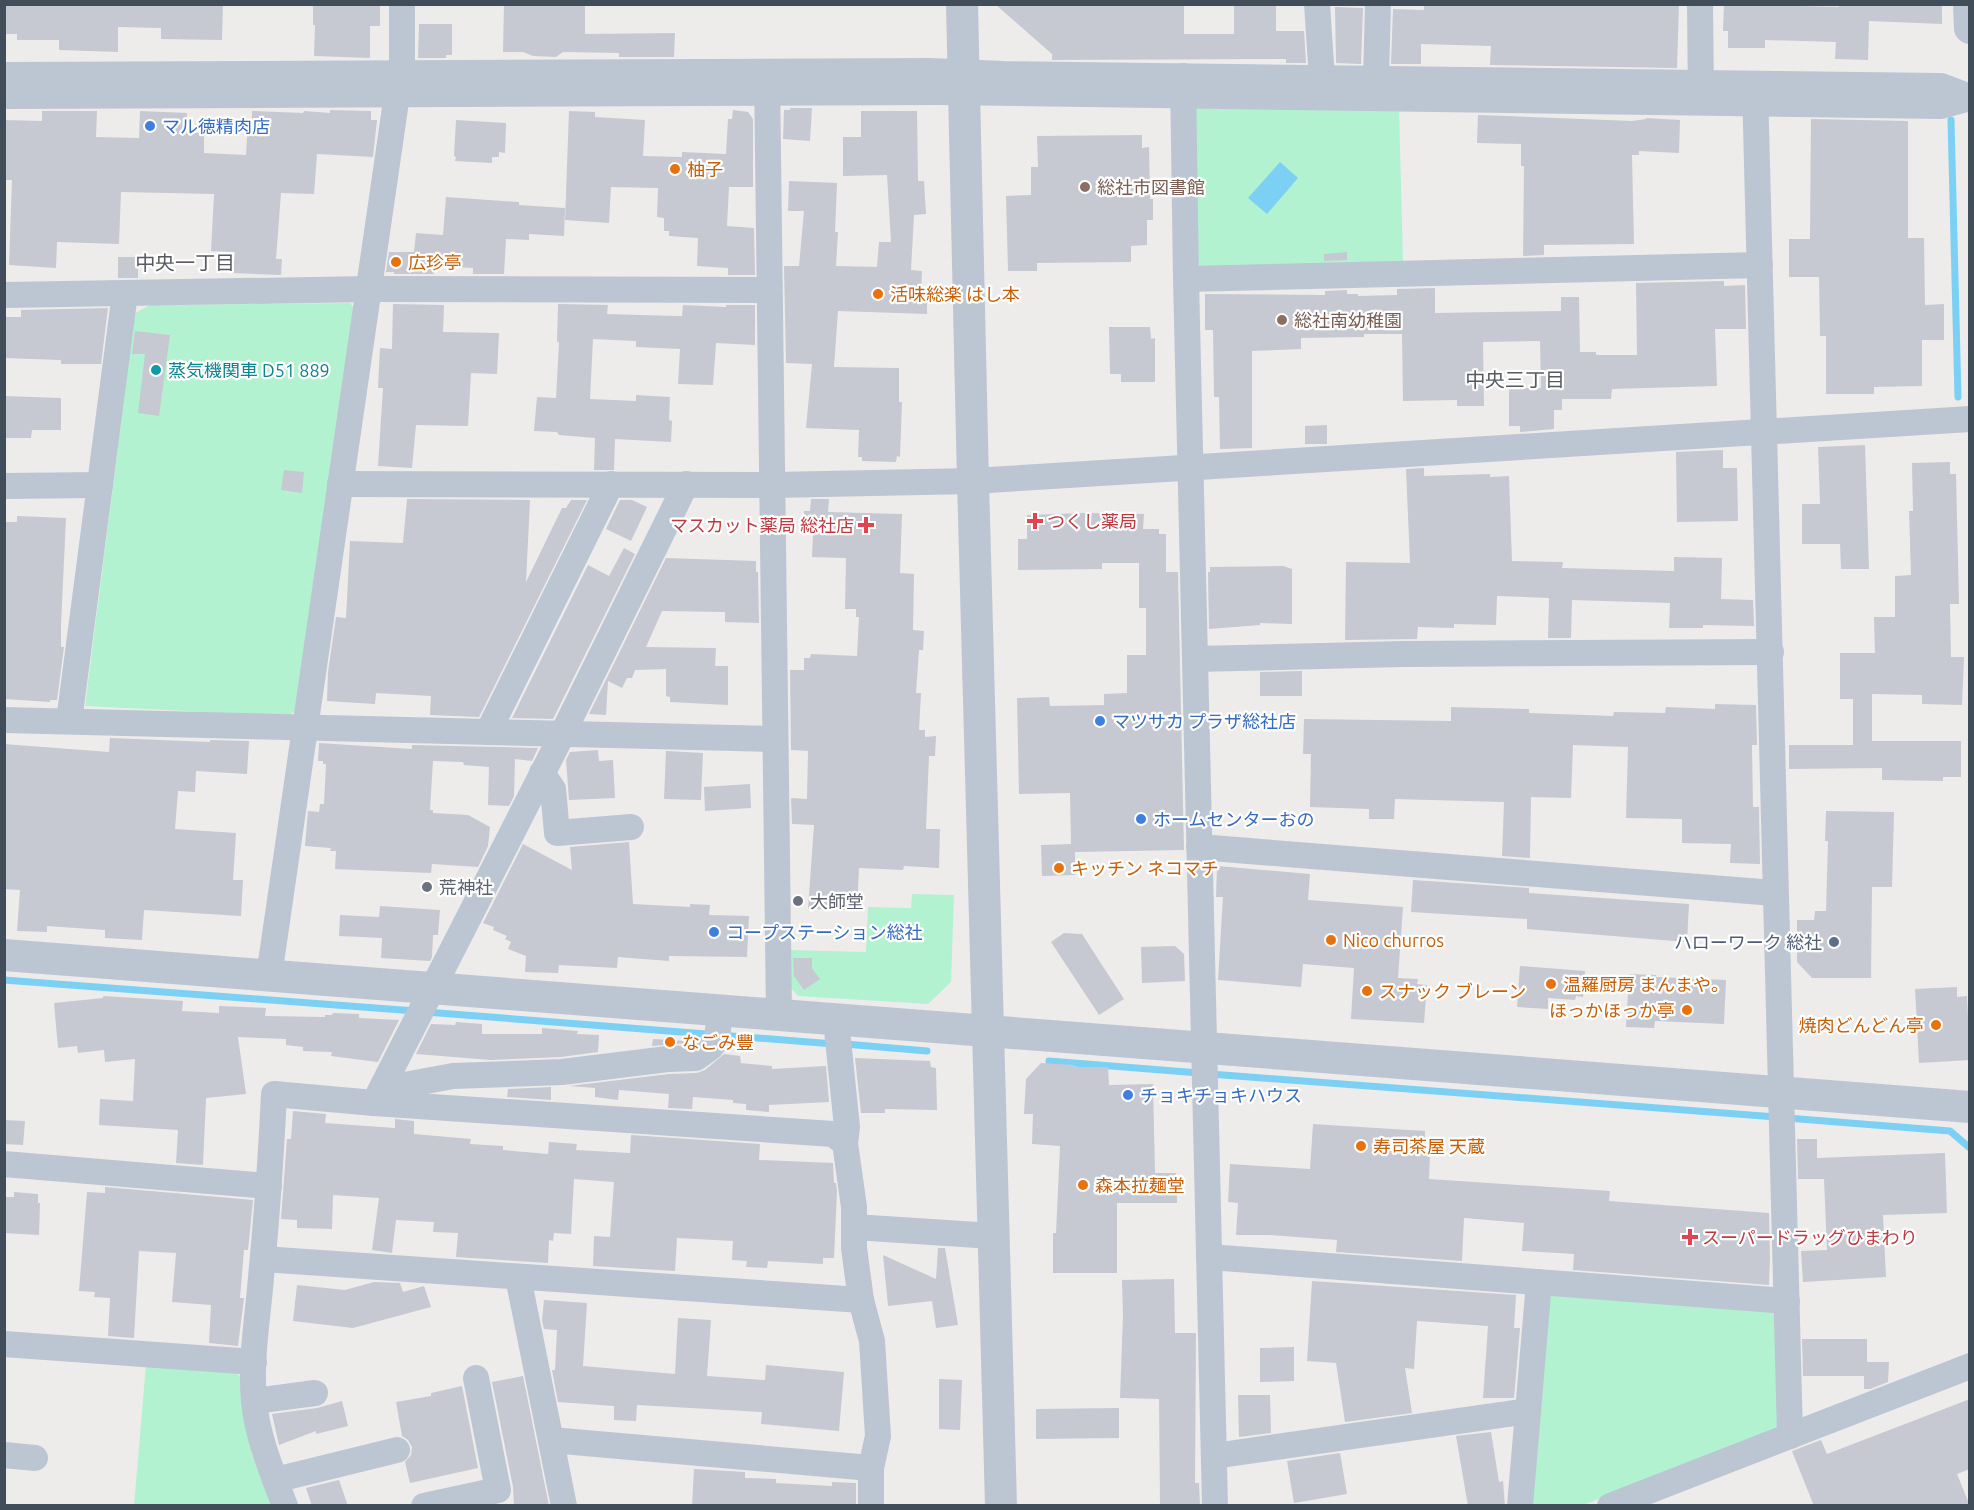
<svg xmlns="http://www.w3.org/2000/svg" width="1974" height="1510" font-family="Ubuntu,'Noto Sans JP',sans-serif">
<rect width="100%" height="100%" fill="#eeebeb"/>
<g fill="#b3f2d1">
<polygon points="1203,100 1399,106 1403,263 1202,268 1194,259 1190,111"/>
<polygon points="350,303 355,309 300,706 289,716 85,706 135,313 150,305"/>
<polygon points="912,894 954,895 951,982 928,1004 798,996 788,985 789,950 866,952 868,907 911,908"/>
<polygon points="1551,1292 1769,1309 1778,1317 1782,1422 1775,1432 1583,1505 1526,1506 1542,1300"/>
<polygon points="146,1364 234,1370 244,1381 246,1418 252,1455 272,1505 134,1506"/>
</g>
<polygon fill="#7bd0f4" points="1280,162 1298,178 1267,214 1248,198"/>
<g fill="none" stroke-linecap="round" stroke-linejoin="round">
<g stroke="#7bd0f4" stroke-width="7">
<polyline points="1951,120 1958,397"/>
<polyline points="4,980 415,1011"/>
<polyline points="426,1012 834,1044"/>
<polyline points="845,1044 927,1051"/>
<polyline points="1049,1061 1199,1073"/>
<polyline points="1210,1074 1776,1117"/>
<polyline points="1787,1118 1950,1131 1970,1148"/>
</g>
</g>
<g fill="#c6c9d2">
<polygon points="6,4 223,4 222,40 161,39 161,28 118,27 118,52 59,50 59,40 17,40 17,34 6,34"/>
<polygon points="313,4 380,4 380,26 370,26 370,58 314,56 315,25 313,25"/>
<polygon points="504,4 585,4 585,34 675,33 674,57 619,57 619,53 563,52 556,57 533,56 523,52 503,52"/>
<polygon points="995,4 1184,4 1184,34 1234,34 1234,4 1276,4 1276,31 1304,31 1306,63 1286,63 1286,59 1052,60 1052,54"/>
<polygon points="1424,4 1679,4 1677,68 1490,65 1491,46 1421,44 1421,64 1391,64 1393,9 1424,10"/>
<polygon points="1724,4 1839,7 1839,4 1942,4 1942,24 1869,21 1868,60 1835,59 1836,42 1765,40 1765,48 1728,48 1728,31 1723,31"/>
<polygon points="1335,7 1363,8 1361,64 1336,63"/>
<polygon points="419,24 452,24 452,55 446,55 446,58 418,58"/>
<polygon points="790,108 812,108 810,141 783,139 784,110 790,110"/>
<polygon points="330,110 371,111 371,120 377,120 373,157 317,154 314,194 281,193 276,259 282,259 281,275 233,273 235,252 211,251 214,194 121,192 119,244 57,242 56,268 9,265 12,180 4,180 4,120 42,121 42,111 97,111 96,137 139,138 140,111 187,113 185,132 204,133 204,153 246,155 248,121 252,122 252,111 303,113 304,111 330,113"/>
<polygon points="733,110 748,112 753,119 753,187 729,187 727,226 754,228 755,275 728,275 728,268 697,266 698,238 669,236 669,231 664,231 664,218 657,217 658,188 611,187 609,223 565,220 569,111 595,112 595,117 645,120 643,156 682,157 682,152 726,154 728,119 732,119"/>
<polygon points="861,111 917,111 918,181 924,181 926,214 914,215 911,270 922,271 921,294 927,295 927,314 838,311 834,367 899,368 899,402 902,402 900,457 897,456 896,462 862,461 862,457 858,457 859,430 806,428 812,364 786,363 784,266 799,266 804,211 788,211 789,181 837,183 835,232 838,232 836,266 877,267 879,242 891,242 887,175 843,176 843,137 861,137"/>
<polygon points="1478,115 1632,121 1646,119 1646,118 1680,120 1679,153 1639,151 1639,155 1632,155 1634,244 1544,245 1544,255 1523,256 1524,166 1521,166 1521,144 1477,143"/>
<polygon points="1811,119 1908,121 1908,238 1924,238 1925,305 1944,304 1944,340 1922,340 1922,386 1874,387 1874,394 1826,394 1826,336 1820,336 1819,277 1789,277 1789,239 1810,239"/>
<polygon points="456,120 506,123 505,153 499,152 499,157 492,157 492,163 455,161 456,157 454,156"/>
<polygon points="1142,135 1142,148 1149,147 1150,199 1153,199 1153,220 1147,220 1147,245 1131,246 1131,262 1037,263 1037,271 1008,271 1006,196 1031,195 1031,167 1038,167 1037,136"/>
<polygon points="446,197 519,202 519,205 565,208 564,236 529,234 529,240 506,239 504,274 473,274 473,268 434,266 434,274 394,274 394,272 386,272 389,252 414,252 416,233 443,235"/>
<polygon points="1347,252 1347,260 1324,261 1324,254"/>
<rect x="118" y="257" width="20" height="21"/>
<polygon points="1724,281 1724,286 1745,285 1746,329 1715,329 1717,386 1612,389 1611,399 1562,399 1562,410 1554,410 1554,429 1520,432 1520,426 1509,426 1509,388 1541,388 1540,341 1483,342 1484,406 1457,406 1457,400 1403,401 1402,334 1364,334 1364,337 1301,338 1301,349 1252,351 1252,448 1220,449 1219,397 1214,397 1213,330 1205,330 1205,294 1325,295 1325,291 1347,290 1347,294 1358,294 1358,296 1397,295 1397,289 1435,288 1435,313 1561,311 1561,297 1579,297 1580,352 1596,352 1596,355 1637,355 1636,283"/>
<polygon points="393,304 444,305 443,332 499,333 497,374 471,373 468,426 416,425 412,468 378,466 383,388 378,388 380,348 392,349"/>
<polygon points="558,304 608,305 607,314 676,316 682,316 683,305 726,307 726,305 755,305 755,345 716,343 713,385 678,384 680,349 636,347 636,341 593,339 590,399 636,401 636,395 670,397 669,420 672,421 671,442 615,439 614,470 594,470 595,438 559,435 557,432 534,431 537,397 556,398 559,343 557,341"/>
<polygon points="108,308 101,364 61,364 61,360 4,358 4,317 21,317 21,310"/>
<polygon points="1109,327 1150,327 1151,339 1155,338 1155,382 1121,382 1121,374 1110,374"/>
<polygon points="135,331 170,335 159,416 138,413 145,354 132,354"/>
<polygon points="4,396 61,398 61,430 32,430 31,438 4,438"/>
<polygon points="1327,425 1327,444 1305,444 1305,426"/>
<polygon points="1865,445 1869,569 1841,569 1840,544 1802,544 1802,504 1820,504 1818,447"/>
<polygon points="1723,450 1723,468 1737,468 1738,521 1677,522 1676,452"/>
<polygon points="1950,462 1950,474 1956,474 1959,604 1950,604 1951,657 1964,657 1962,705 1922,704 1922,695 1872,694 1872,741 1961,741 1961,777 1943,777 1943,781 1882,780 1882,768 1789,769 1789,745 1853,745 1853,699 1840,699 1840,653 1875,653 1874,617 1895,617 1895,576 1911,575 1909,511 1913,511 1912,463"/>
<polygon points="1424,468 1424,476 1490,474 1490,477 1509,476 1512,561 1563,562 1562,568 1674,571 1674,557 1722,558 1721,599 1753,600 1754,626 1703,625 1703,628 1669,628 1670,603 1572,600 1571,638 1548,638 1549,598 1497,596 1496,625 1454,624 1454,628 1418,627 1417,639 1345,640 1346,562 1410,563 1406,469"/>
<polygon points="284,470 304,472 302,493 281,490"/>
<polygon points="407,499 530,500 526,582 562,508 566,508 571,500 587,500 479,717 430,715 431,696 376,693 375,704 327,701 328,672 336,617 346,618 350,541 403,543"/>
<polygon points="811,499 829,499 828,512 902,514 900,573 914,574 913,630 924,631 923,650 919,650 916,693 921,693 919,730 925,730 925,737 936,736 935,756 929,756 926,829 940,829 939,868 904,866 903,870 859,868 857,910 808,909 814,825 792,824 791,798 807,799 808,751 791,750 790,670 804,670 804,658 810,658 811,654 857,656 859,617 856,617 856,609 845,609 846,558 812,557 813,534 804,534 804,511 810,511"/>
<polygon points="620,500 632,500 647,507 631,541 606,529"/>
<polygon points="1083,513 1144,514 1143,529 1159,529 1159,534 1166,534 1166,572 1178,572 1184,850 1075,852 1075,875 1042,876 1041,845 1071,844 1070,793 1019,794 1017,698 1049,697 1050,706 1104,705 1104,694 1127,693 1127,655 1146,655 1146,608 1139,608 1139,563 1102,563 1102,569 1018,570 1018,539 1027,539 1027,515"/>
<polygon points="17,516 66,518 61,625 61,647 64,647 57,700 50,700 50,702 4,699 4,522 17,522"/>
<polygon points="624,548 635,554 553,719 512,718 588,565 609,576"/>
<polygon points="666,558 756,561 756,572 758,572 759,623 725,622 725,612 662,611 646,647 716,648 715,666 728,666 728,705 670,702 670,697 666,696 666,669 635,670 632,678 627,678 622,688 608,681 606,715 589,714"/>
<polygon points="1283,566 1292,569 1292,624 1260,623 1260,625 1209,629 1208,572 1210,572 1210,567"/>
<polygon points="1302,671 1302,696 1260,696 1260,672"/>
<polygon points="1715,704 1756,705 1757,745 1752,745 1753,807 1759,807 1760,864 1730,863 1731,844 1682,843 1682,819 1626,818 1628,747 1573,745 1571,798 1531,797 1530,858 1502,856 1504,802 1395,799 1394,819 1369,819 1369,809 1310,807 1311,754 1303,754 1304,719 1451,721 1451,707 1529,709 1529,713 1613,716 1614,712 1665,713 1666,707 1715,709"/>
<polygon points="110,738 210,742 210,740 249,741 247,774 196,771 195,792 178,791 175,829 236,833 233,880 243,880 241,916 144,910 142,940 105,938 105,930 47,926 47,932 17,931 20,890 4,889 4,744 109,752"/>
<polygon points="319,743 412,749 412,745 538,748 532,761 515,759 514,796 509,806 488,805 489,767 464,765 463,762 433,761 430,810 433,810 433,813 468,815 490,827 488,846 478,867 432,864 431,873 335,869 336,851 330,851 331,848 305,846 308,811 319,812 320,804 324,804 326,764 323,764 323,761 318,761"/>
<polygon points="598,750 599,761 613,760 615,798 569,800 566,760 570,752"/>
<polygon points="666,751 703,753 701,800 664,799"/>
<polygon points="750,784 751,808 705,811 704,787"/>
<polygon points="1826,811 1894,812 1892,887 1872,887 1871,978 1812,978 1797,962 1797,920 1814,920 1815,911 1826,911 1828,841 1825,841"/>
<polygon points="629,842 633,904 690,907 690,904 710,905 709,915 749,916 747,957 669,956 669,961 618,957 617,968 559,965 558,973 525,972 526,956 508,949 511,942 505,939 507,936 493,930 494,927 483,923 523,844 572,870 570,847"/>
<polygon points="1217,866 1310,874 1308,900 1403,907 1398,978 1418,979 1417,984 1427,985 1424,1023 1351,1019 1354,968 1303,964 1301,987 1218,980 1223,897 1216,897"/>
<polygon points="1413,880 1529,888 1529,893 1689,904 1687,942 1527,929 1527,919 1411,912"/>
<polygon points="380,906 440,910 438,935 433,935 432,957 430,961 381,958 382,938 339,936 340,915 379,917"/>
<polygon points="1064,933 1082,934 1124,999 1099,1015 1051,942"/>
<polygon points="1175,946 1184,954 1185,981 1142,983 1141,947"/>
<polygon points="793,958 812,958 812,968 820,979 804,990 794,976"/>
<polygon points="1520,966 1585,971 1583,997 1576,996 1575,1000 1548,998 1548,1009 1517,1007"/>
<polygon points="1629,974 1656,975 1656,977 1726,980 1724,1024 1655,1021 1654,1028 1626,1027"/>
<polygon points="1957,987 1957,997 1967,996 1970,1060 1919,1063 1915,989"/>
<polygon points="103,996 183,1001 182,1011 219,1013 219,1006 266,1008 265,1016 325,1017 325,1015 332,1015 333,1013 359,1014 359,1018 399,1020 378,1062 331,1056 332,1052 303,1051 303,1047 286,1045 286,1039 238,1037 246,1094 206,1098 203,1165 176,1163 178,1130 99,1125 100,1099 133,1101 135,1059 105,1062 104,1050 78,1053 77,1046 58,1048 54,1003 103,998"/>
<polygon points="456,1022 482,1024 482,1034 542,1034 542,1028 578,1031 577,1034 599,1035 598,1052 561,1057 491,1060 416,1054 431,1024 455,1025"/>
<polygon points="653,1039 688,1041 688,1043 652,1046"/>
<polygon points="724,1054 740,1056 741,1063 772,1066 772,1069 826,1066 829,1102 769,1105 769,1112 746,1110 746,1104 733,1103 733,1100 693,1097 692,1109 668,1108 669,1094 619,1090 618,1100 595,1097 595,1088 569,1086 669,1074 697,1073 705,1070"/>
<polygon points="855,1058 930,1061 931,1067 936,1068 937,1110 885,1109 885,1113 861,1113"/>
<polygon points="1041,1063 1074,1065 1074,1067 1108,1067 1109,1085 1153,1084 1155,1173 1176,1173 1177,1203 1117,1203 1117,1273 1053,1273 1053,1233 1056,1233 1060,1146 1032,1144 1033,1114 1024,1114 1026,1079"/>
<polygon points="551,1087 551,1100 507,1097 508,1089"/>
<polygon points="293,1111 326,1114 325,1123 395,1128 395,1119 414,1121 414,1134 471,1139 470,1144 503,1146 503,1150 548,1154 549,1142 577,1144 576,1150 630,1153 631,1135 760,1144 759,1160 833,1163 834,1183 836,1183 837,1191 834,1258 823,1258 823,1264 768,1261 767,1268 746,1267 747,1261 732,1260 733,1241 677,1238 675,1271 593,1266 594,1236 610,1237 614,1182 574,1179 571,1234 554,1233 553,1241 549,1240 548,1263 456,1257 458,1233 433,1232 434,1222 396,1220 392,1253 372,1250 379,1198 333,1195 332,1229 297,1228 297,1220 281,1219 287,1139 291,1139"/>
<polygon points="4,1120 25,1121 23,1145 4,1144"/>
<polygon points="1313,1124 1425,1131 1424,1154 1430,1154 1429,1179 1610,1191 1609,1201 1769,1213 1770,1258 1769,1285 1573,1270 1574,1254 1522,1251 1524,1223 1464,1218 1462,1261 1336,1252 1337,1240 1269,1235 1236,1235 1238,1203 1228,1202 1230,1164 1310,1169"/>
<polygon points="1797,1139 1817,1139 1817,1158 1945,1153 1947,1213 1883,1215 1886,1277 1803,1282 1801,1251 1827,1250 1824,1179 1798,1179"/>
<polygon points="105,1187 253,1200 248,1250 244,1250 240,1298 244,1298 238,1346 209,1343 211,1305 172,1302 176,1253 139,1251 134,1338 108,1336 110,1298 94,1297 95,1292 79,1291 87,1192 105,1193"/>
<polygon points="14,1192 38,1194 38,1203 40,1203 39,1235 4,1233 4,1197 14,1197"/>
<polygon points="938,1248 945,1248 958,1325 936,1328 932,1301 888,1306 883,1255 936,1279"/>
<polygon points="1174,1279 1175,1333 1196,1333 1195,1483 1199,1483 1200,1506 1160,1506 1159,1399 1120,1398 1123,1316 1122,1280"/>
<polygon points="1312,1281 1516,1295 1514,1328 1520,1328 1514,1398 1483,1398 1488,1326 1417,1321 1414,1369 1405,1368 1412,1413 1345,1422 1336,1363 1307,1361"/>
<polygon points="374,1282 400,1283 403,1292 424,1286 431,1307 353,1328 293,1321 297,1285 345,1290"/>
<polygon points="544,1300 587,1303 583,1366 675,1374 678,1318 711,1320 707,1376 765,1380 766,1365 844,1372 839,1431 761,1424 762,1412 637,1405 636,1421 614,1420 614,1406 558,1402 552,1370 555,1370 557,1330 544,1329 542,1321"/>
<polygon points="1802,1339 1867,1339 1867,1362 1889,1362 1888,1382 1870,1389 1864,1389 1864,1376 1803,1376"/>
<polygon points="1294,1347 1294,1381 1260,1382 1260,1348"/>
<polygon points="523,1376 549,1506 514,1506 513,1487 492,1382"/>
<polygon points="939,1379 962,1380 960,1430 939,1429"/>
<polygon points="462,1386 478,1468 410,1483 405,1462 411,1455 412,1447 408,1440 402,1436 396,1402 431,1396 431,1393"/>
<polygon points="1238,1395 1270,1395 1271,1433 1239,1437"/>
<polygon points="1970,1399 1970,1469 1957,1474 1970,1506 1814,1506 1792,1451 1821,1440 1827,1454"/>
<polygon points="342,1401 348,1426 316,1434 316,1431 279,1445 272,1414 317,1408"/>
<polygon points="1119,1408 1119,1438 1036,1439 1036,1409"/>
<polygon points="1491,1432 1499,1482 1503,1481 1505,1506 1468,1506 1456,1436"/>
<polygon points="1340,1453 1347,1494 1294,1503 1287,1461"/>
<polygon points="694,1469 745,1472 745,1478 776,1479 776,1483 832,1486 832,1482 856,1483 856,1506 692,1506"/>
<polygon points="339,1480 348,1506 312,1506 306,1488"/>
</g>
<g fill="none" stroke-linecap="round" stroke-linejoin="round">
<g stroke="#bcc6d3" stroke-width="26">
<polyline points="1317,4 1323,94"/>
<polyline points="1700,4 1701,100"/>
<polyline points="767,74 779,1015"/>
<polyline points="4,75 929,71 1004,74 1941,86 1970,97"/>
<polyline points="1183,76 1186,279 1215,1506"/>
<polyline points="1376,79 1378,4"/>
<polyline points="1755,87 1790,1436"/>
<polyline points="4,96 938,92 1941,106 1970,98"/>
<polyline points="1186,279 1760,265"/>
<polyline points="4,295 369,289 769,290"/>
<polyline points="340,484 773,485 973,481 1970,419"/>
<polyline points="4,486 100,485"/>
<polyline points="1195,659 1403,654 1771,652"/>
<polyline points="4,720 775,739"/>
<polyline points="69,721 125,293"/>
<polyline points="488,732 611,484"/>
<polyline points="542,773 553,789 557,833 631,827"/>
<polyline points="1199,847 1774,893"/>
<polyline points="269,976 402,60 402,4"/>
<polyline points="836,1020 847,1127 845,1143"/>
<polyline points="374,1103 833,1134 845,1143 854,1207 854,1248 861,1300 872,1341 878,1436 871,1468 871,1506"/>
<polyline points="375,1103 399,1086 453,1076 562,1072 668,1059 696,1058 711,1047 717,1039 720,1011"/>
<polyline points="4,1164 269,1186"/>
<polyline points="854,1227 993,1236"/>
<polyline points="1209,1257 1787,1301"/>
<polyline points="263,1259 861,1300"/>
<polyline points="518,1277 564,1506"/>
<polyline points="4,1344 254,1362"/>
<polyline points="254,1401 315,1393"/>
<polyline points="551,1440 871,1468"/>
<polyline points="4,1455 35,1458"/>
<polyline points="1214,1456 1528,1411"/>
<polyline points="275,1480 397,1450"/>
<path d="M285 1506C272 1472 257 1436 254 1401 250 1360 258 1317 261 1277 267 1216 271 1155 274 1094L374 1103 563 733 686 484"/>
<polyline points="424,1506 498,1490 476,1378"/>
<polyline points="1520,1506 1539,1282"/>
<polyline points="1610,1506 1970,1366"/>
</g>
<g stroke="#bcc6d3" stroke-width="32">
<polyline points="962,4 973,481 1001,1506"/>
<polyline points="1969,4 1970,28"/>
<polyline points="4,955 1970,1107"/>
</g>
</g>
<g fill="#3f7fe0" stroke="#fff" stroke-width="2">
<circle cx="150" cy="126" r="6"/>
<circle cx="1100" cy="721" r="6"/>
<circle cx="1141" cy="819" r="6"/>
<circle cx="714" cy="932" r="6"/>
<circle cx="1128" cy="1095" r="6"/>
</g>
<g fill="#e8710a" stroke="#fff" stroke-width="2">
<circle cx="675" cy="169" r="6"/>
<circle cx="396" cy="262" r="6"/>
<circle cx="878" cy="294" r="6"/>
<circle cx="1059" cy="868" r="6"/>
<circle cx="1331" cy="940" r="6"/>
<circle cx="1551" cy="984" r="6"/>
<circle cx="1367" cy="991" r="6"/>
<circle cx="1687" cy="1010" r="6"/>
<circle cx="1936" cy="1025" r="6"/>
<circle cx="670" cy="1042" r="6"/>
<circle cx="1361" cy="1146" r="6"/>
<circle cx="1083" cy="1185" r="6"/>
</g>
<g fill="#8d6e63" stroke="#fff" stroke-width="2">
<circle cx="1085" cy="187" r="6"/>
<circle cx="1282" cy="320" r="6"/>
</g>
<circle fill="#0f9aa8" stroke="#fff" stroke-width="2" cx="156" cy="370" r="6"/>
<g fill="#e0444e" stroke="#fff" stroke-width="2">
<path d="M1032 512h6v6h6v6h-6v6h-6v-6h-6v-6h6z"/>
<path d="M863 516h6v6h6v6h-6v6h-6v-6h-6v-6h6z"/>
<path d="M1687 1228h6v6h6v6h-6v6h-6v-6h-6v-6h6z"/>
</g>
<g fill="#6b7280" stroke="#fff" stroke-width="2">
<circle cx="427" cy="887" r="6"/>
<circle cx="798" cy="901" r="6"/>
</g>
<circle fill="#5c6f8a" stroke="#fff" stroke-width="2" cx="1834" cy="942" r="6"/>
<g text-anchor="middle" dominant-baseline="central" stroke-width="4.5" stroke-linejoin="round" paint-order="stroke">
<g font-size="18" fill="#366cbe" stroke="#fff" text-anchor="start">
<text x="162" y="126">マル徳精肉店</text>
<text x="1112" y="721">マツサカ プラザ総社店</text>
<text x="1153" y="819">ホームセンターおの</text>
<text x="726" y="932">コープステーション総社</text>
<text x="1140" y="1095">チョキチョキハウス</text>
</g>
<g font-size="18" fill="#c56008" stroke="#fff" text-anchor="start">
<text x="687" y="169">柚子</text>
<text x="408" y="262">広珍亭</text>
<text x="890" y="294">活味総楽 はし本</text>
<text x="1071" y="868">キッチン ネコマチ</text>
<text x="1343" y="940">Nico churros</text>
<text x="1563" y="984">温羅厨房 まんまや。</text>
<text x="1379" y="991">スナック ブレーン</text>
<text x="1675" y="1010" text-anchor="end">ほっかほっか亭</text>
<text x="1924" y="1025" text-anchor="end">焼肉どんどん亭</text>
<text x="682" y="1042">なごみ豐</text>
<text x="1373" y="1146">寿司茶屋 天蔵</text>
<text x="1095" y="1185">森本拉麺堂</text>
</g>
<g font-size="18" fill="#785e54" stroke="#fff" text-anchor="start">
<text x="1097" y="187">総社市図書館</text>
<text x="1294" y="320">総社南幼稚園</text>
</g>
<g font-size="18" fill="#0d838f" stroke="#fff" text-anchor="start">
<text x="168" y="370">蒸気機関車 D51 889</text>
</g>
<g font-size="18" fill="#be3a42" stroke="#fff" text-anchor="start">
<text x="1047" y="521">つくし薬局</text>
<text x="854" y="525" text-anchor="end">マスカット薬局 総社店</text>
<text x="1702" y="1237">スーパードラッグひまわり</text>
</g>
<g font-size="18" fill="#5b616d" stroke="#fff" text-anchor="start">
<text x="439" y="887">荒神社</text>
<text x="810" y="901">大師堂</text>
</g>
<g font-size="18" fill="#4e5e75" stroke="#fff" text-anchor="end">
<text x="1822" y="942">ハローワーク 総社</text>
</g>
<g font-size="20" fill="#575b61" stroke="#fff">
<text x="185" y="262">中央一丁目</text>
<text x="1515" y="379">中央三丁目</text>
</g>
</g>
<rect width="1974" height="1510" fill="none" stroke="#424d5a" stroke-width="12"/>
</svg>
